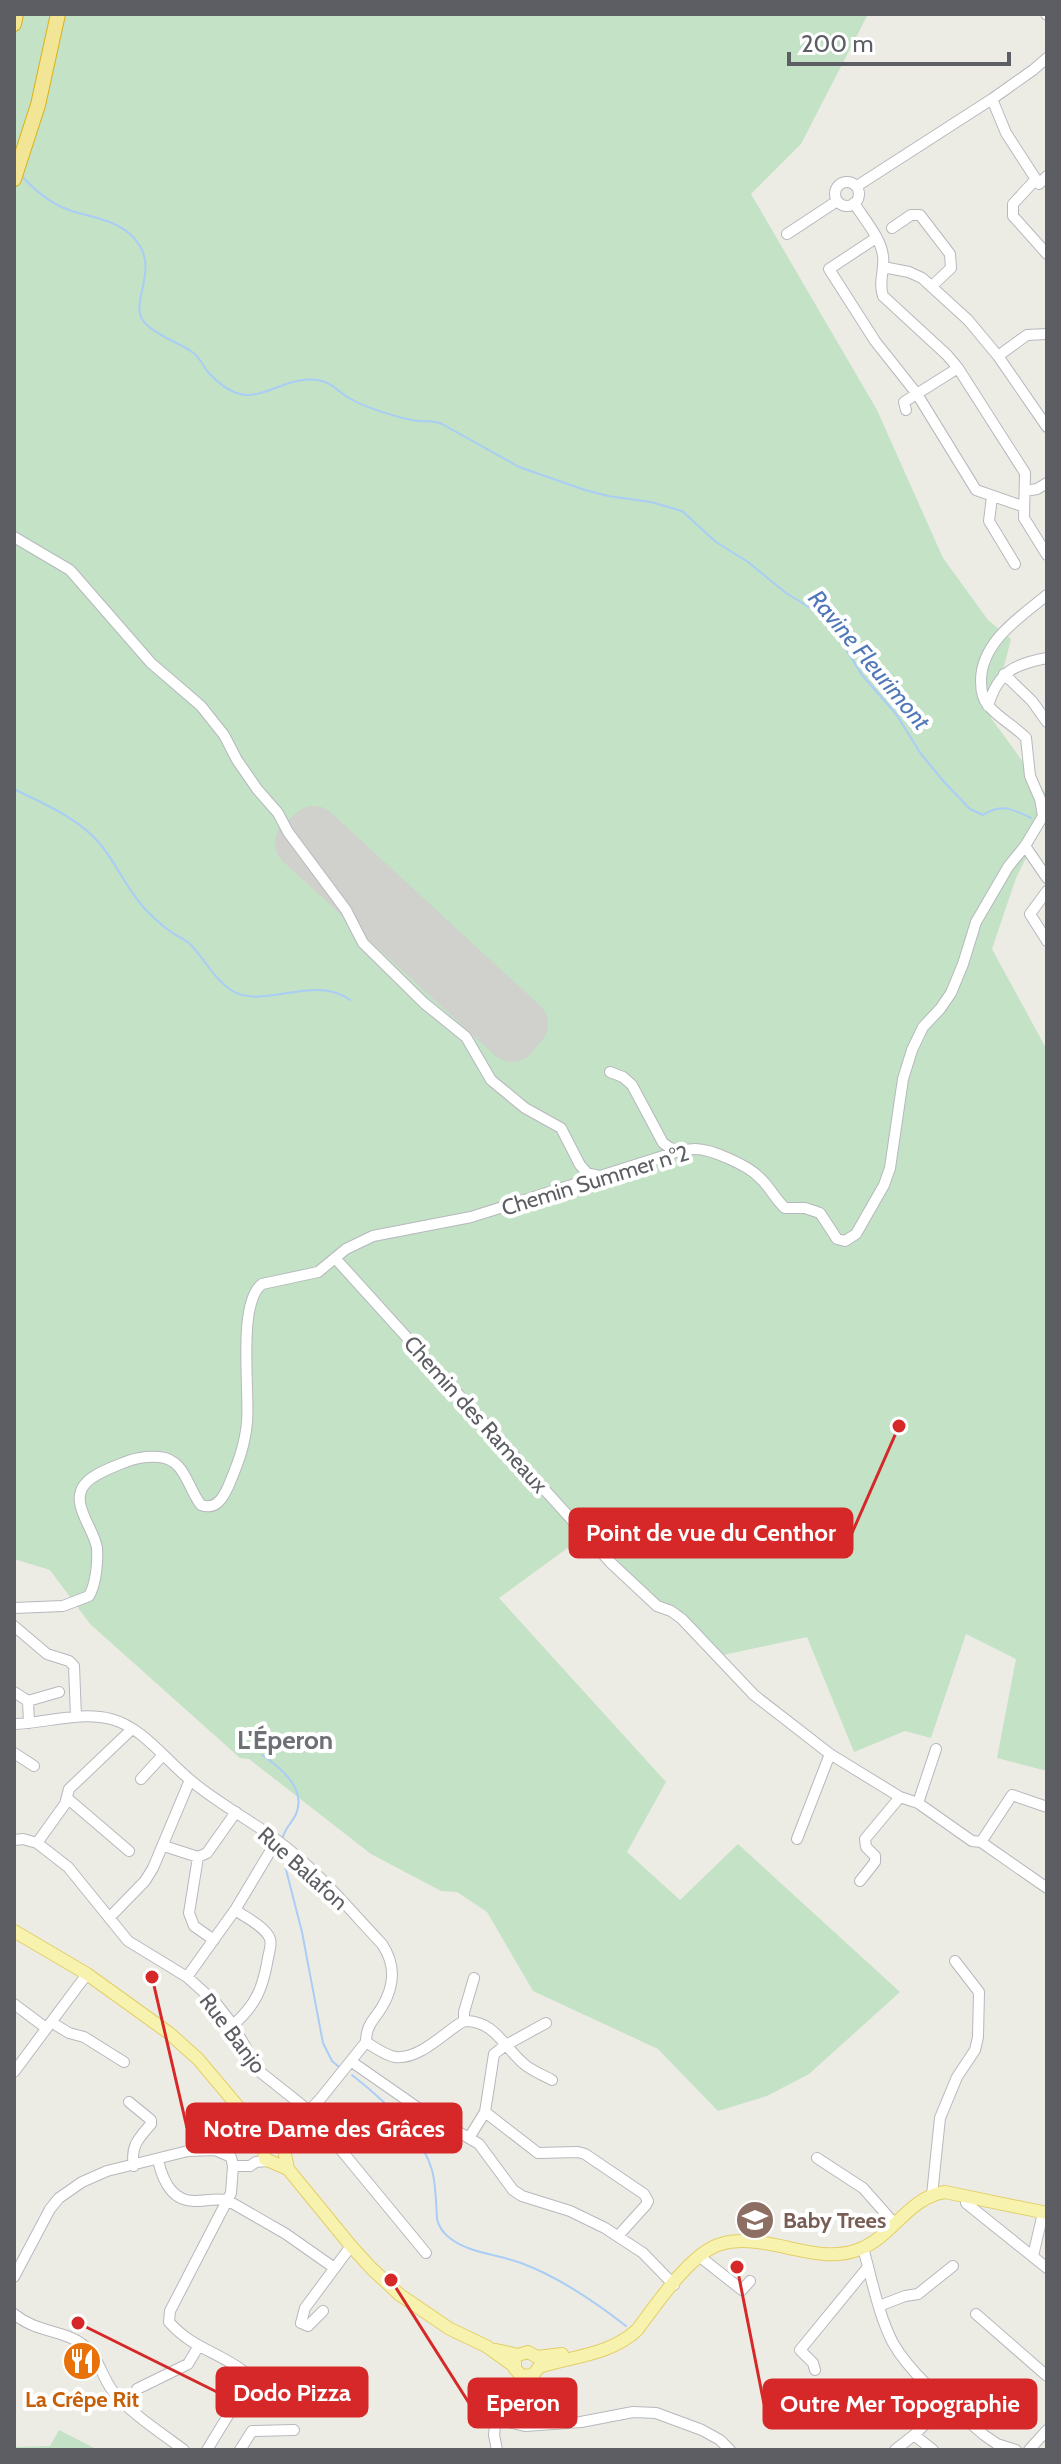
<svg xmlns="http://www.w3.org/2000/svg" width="1061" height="2464" font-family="Cabin,sans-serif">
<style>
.green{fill:#c3e2c6}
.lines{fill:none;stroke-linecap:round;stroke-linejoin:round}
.stream{stroke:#aacdf6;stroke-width:2}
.runway{stroke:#d0d0cc;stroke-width:50}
.minor-casing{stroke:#b6b8bd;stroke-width:12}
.major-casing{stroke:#e3ce67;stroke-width:14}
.highway-casing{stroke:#dab217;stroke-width:16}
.minor{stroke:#fff;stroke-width:10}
.major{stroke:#f7f3af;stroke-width:12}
.highway{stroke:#f2e596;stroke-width:14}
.labels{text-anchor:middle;stroke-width:8;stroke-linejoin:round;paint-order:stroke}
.street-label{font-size:22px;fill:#5c5e63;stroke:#fff}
.education-label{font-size:22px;font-weight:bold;fill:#785e54;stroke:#fff;text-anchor:start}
.food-label{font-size:22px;font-weight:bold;fill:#c56008;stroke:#fff}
.water-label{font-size:24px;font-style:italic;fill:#5077b7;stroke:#fff}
.quarter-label{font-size:26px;font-weight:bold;fill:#6d7075;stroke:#fff}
.leader{fill:none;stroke:#d62828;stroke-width:3}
.callout-dot{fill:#d62828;stroke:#fff;stroke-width:3}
.callout{fill:#d62828;stroke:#d62828;stroke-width:3}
.callout-label{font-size:24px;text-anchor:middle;font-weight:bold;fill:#fff}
</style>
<rect width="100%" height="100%" fill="#edece4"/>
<!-- green -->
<path class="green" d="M14 14H868L801 144 751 194 877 410 943 558 988 620 1011 639 991 718 1047 795V816L1016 878 992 949 1047 1050V1771L997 1758 1016 1659 966 1634 931 1738 905 1731 854 1752 807 1637 723 1655 656 1599 588 1533 499 1598 666 1782 627 1852 680 1900 738 1844 900 1992 809 2074 767 2096 718 2111 658 2049 533 1991 487 1912 457 1892 441 1891 371 1854 249 1759 240 1758 90 1624 50 1570 14 1559Z
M59 2430 98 2450H14V2447L50 2446Z"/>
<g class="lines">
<!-- stream -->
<path class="stream" d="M21 175C35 191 54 206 75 212 94 217 116 221 131 235 166 268 124 305 146 324 160 338 177 341 192 352 199 356 202 364 207 371 217 382 232 395 248 395 270 395 290 376 318 380 331 382 339 392 349 398 363 407 402 419 418 421 427 422 433 420 442 424L519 467 585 490 608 496 651 502 682 511 716 542 748 562 786 593 812 609 842 643 862 675 896 714 921 754 945 783 970 809 983 815C1001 803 1013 809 1031 818
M14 789C44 804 79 818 101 845 118 866 128 892 147 911 154 918 162 926 170 931 176 936 185 939 190 944 205 959 213 978 231 990 263 1011 314 973 350 1000
M1046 827 1047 828
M262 1755C280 1767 307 1789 296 1814 292 1823 285 1828 283 1837
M283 1858 302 1932 323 2043 332 2061 339 2067
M352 2075C380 2097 422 2134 432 2170 436 2185 436 2203 437 2219 439 2228 444 2234 451 2239 472 2254 497 2254 521 2263 559 2277 594 2301 626 2326"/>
<!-- runway -->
<path class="runway" d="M314 831 523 1024 512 1037 300 843Z"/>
<defs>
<path id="minor" d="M1046 14 1047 15
M992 99 1006 133 1039 184 1047 176
M1036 179 1013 204V216L1047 254
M835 194a12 12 0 1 1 24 0a12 12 0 1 1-24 0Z
M857 186 992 99 1033 70 1047 58
M854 203C864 219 881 238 883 256 885 270 878 282 883 296L947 355 958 368 1025 473 1024 518 1047 555
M892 228 911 215H920L950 254 951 268 932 286
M787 234 837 201
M876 238 829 269 875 341 917 394 976 490 1022 506
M883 267 909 272 922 278 968 320 998 356 1047 427
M998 356 1027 335 1047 334
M906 410 904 402 958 368
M1025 491 1037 489 1047 483
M992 497 989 521 1015 564
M14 537 70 570 151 663 201 706 224 735 237 760 257 789 278 813 288 832 346 910 363 943 424 1003 466 1037 491 1080 525 1108 561 1128 580 1165 587 1173 600 1176
M1004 674 1032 701 1047 722
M988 706C998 672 1014 664 1047 658
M1025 846 1047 878
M1047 891 1030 914 1047 941
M610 1072 623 1077 632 1085 663 1143 676 1152
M335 1258 610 1562 657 1606 671 1611 682 1619 754 1695 830 1754 900 1797 918 1803 972 1841 981 1842 1047 1888
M14 1608 63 1606 89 1596C96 1584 98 1562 97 1548 94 1528 69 1503 85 1484 94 1473 116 1466 128 1461 139 1457 148 1456 159 1457 185 1459 187 1487 201 1505 215 1510 222 1500 228 1487 237 1466 245 1446 247 1422 250 1391 237 1303 262 1284L318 1272 346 1249 373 1236 471 1217 676 1152C682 1151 689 1149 695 1149 712 1149 749 1166 760 1178 770 1187 775 1199 785 1208H805L820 1213 837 1239 845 1241 856 1234 884 1185 890 1168 903 1079 912 1050 923 1027 940 1009 951 993 963 964 976 922 1008 867 1025 846 1043 816 1040 799 1030 776 1026 738C1015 726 998 718 988 705 982 699 981 690 981 681 981 642 1020 617 1047 595
M14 1626 47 1654 69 1661 74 1666 76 1717
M14 1692 28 1701 29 1723
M28 1701 59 1692
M14 1724C46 1723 80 1711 111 1719 142 1727 165 1759 188 1778 215 1802 249 1819 278 1841 317 1870 349 1909 382 1944 396 1965 395 1985 382 2007 374 2020 366 2025 366 2042L321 2098 286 2136 277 2141
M14 1753 34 1766
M141 1779 163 1755
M67 1798 129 1851
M918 1803 936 1749
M797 1839 830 1754
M14 1840 23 1839 37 1843 68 1867 128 1941 187 1977 216 2003 233 2025 259 2071 308 2110 426 2253
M981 1842 1012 1795 1047 1807
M37 1843 65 1804 69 1789 132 1729
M164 1846 198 1857 207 1853 236 1812
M198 1857 189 1913 194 1926 214 1940
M860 1881 875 1862V1856L866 1847 865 1839 900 1797
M109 1918 145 1881 153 1868 190 1780
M187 1977 235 1910 277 1840
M14 2004 46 2028
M464 2021V2012L474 1978
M51 2022 69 2033 84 2037 124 2062
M233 2025C256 2005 263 1988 268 1958 269 1952 272 1945 270 1939 266 1927 245 1917 235 1910
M366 2042C374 2047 385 2055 395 2057 420 2060 444 2032 464 2021 494 2020 504 2047 524 2064 532 2071 543 2075 552 2080
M352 2062 421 2110 479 2144 513 2190 522 2196 570 2211 605 2228 643 2253 674 2285
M14 2072 87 1974
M129 2102 151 2120V2124C139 2138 130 2146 134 2166
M485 2112 538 2153 578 2152 585 2154 644 2194 648 2201 646 2205 618 2236
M469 2138 485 2112 494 2054 506 2045 546 2023
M817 2158 863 2188 894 2223
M158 2160C162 2178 171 2201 194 2201 205 2201 215 2198 227 2200L286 2234 333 2267
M932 2195 940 2118 957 2077 975 2050 978 2037 979 1992 955 1961
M966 2203 1047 2268
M863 2248C872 2279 878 2314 893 2343 913 2378 954 2409 984 2435L997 2444 1016 2450
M699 2256 742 2290 750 2281
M1033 2256 1043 2213
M14 2277 50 2209 59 2198 82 2182 107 2171 188 2151 215 2150 231 2157 233 2166H250L256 2162 267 2161
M879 2306 905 2296 918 2294 953 2266
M323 2311 308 2326 301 2323 305 2308 351 2246
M14 2314C37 2333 64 2330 82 2344 98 2355 101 2375 112 2390 126 2410 164 2435 184 2450
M976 2314 1047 2376
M815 2370 813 2363 800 2350 868 2267
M137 2389 188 2364 198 2347
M499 2412C501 2394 515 2388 527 2377
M505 2421 525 2426 581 2422 633 2412 656 2413 702 2430 720 2440 730 2450
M914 2435 933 2450
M207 2450 235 2404 245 2377 242 2370C216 2351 192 2348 169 2322L170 2311 231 2193 233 2166
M240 2450 252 2431 294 2430
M497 2450 494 2435 495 2426 491 2420 494 2414 499 2412
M895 2450 914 2435 948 2402
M1029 2450 1047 2430"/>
<path id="major" d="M14 1931 87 1974 169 2033 198 2059 262 2135 283 2145 288 2169
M262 2135 265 2159 288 2169 351 2246 372 2269 400 2295 450 2329 486 2346 514 2366
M496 2350 518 2355 528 2352 537 2357
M537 2357 562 2354
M515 2362V2369L522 2376 533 2375 539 2367
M539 2367C573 2356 610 2355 637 2330 656 2305 691 2252 721 2244 744 2237 771 2244 794 2249 816 2254 838 2258 860 2249 892 2237 909 2197 945 2192L1047 2213"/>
<path id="highway" d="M14 24 16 14
M14 179 38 105 58 14"/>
</defs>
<!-- minor casing -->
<use href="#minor" class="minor-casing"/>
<!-- major casing -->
<use href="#major" class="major-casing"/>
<!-- highway casing -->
<use href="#highway" class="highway-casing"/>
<!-- minor -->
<use href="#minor" class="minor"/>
<!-- major -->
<use href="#major" class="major"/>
<!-- highway -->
<use href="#highway" class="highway"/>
</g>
<!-- icons -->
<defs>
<symbol id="school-disc" viewBox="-11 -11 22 22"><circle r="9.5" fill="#8d6e63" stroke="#fff"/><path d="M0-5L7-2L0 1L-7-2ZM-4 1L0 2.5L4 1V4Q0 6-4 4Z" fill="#fff"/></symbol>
<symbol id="restaurant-disc" viewBox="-11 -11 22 22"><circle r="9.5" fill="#e8710a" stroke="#fff"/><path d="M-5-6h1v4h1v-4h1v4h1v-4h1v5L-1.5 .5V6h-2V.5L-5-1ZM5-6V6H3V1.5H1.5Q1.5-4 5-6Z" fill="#fff"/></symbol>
</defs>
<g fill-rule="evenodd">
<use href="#school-disc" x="733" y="2198" width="44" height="44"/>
<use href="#restaurant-disc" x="60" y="2339" width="44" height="44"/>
</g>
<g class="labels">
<!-- street labels -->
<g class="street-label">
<text transform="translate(595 1180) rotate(-17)" y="8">Chemin Summer n°2</text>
<text transform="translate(476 1414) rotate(48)" y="8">Chemin des Rameaux</text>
<text transform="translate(303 1868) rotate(42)" y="8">Rue Balafon</text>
<text transform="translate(233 2033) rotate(53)" y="8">Rue Banjo</text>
</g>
<!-- education labels -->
<g class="education-label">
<text x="783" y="2228">Baby Trees</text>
</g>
<!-- food labels -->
<g class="food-label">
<text x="82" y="2407">La Crêpe Rit</text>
</g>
<!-- water labels -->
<g class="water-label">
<text transform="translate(869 660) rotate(50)" y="8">Ravine Fleurimont</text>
</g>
<!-- quarter labels -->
<g class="quarter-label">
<text x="285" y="1749">L'Éperon</text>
</g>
</g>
<!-- callouts -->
<path class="leader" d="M899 1426L852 1533M152 1977L187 2128M78 2323L217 2392M391 2280L469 2403M737 2267L764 2404"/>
<g class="callout-dot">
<circle cx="899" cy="1426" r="8"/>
<circle cx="152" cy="1977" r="8"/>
<circle cx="78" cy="2323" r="8"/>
<circle cx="391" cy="2280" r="8"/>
<circle cx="737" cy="2267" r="8"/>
</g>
<g class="callout">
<rect x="570" y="1509" width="282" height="48" rx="8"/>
<rect x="187" y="2104" width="274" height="48" rx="8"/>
<rect x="217" y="2368" width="150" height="48" rx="8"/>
<rect x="469" y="2379" width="107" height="48" rx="8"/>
<rect x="764" y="2380" width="272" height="48" rx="8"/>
</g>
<g class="callout-label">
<text x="711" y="1541">Point de vue du Centhor</text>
<text x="324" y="2137">Notre Dame des Grâces</text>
<text x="292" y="2401">Dodo Pizza</text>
<text x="523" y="2411">Eperon</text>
<text x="900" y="2412">Outre Mer Topographie</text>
</g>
<!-- border -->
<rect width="1061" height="2464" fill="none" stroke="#5c5e63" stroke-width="32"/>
<!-- scale -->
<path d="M789 52v12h220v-12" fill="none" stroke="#5c5e63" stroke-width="4"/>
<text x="801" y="52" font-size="24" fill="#5c5e63" stroke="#ffffff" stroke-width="6" paint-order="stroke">200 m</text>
</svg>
